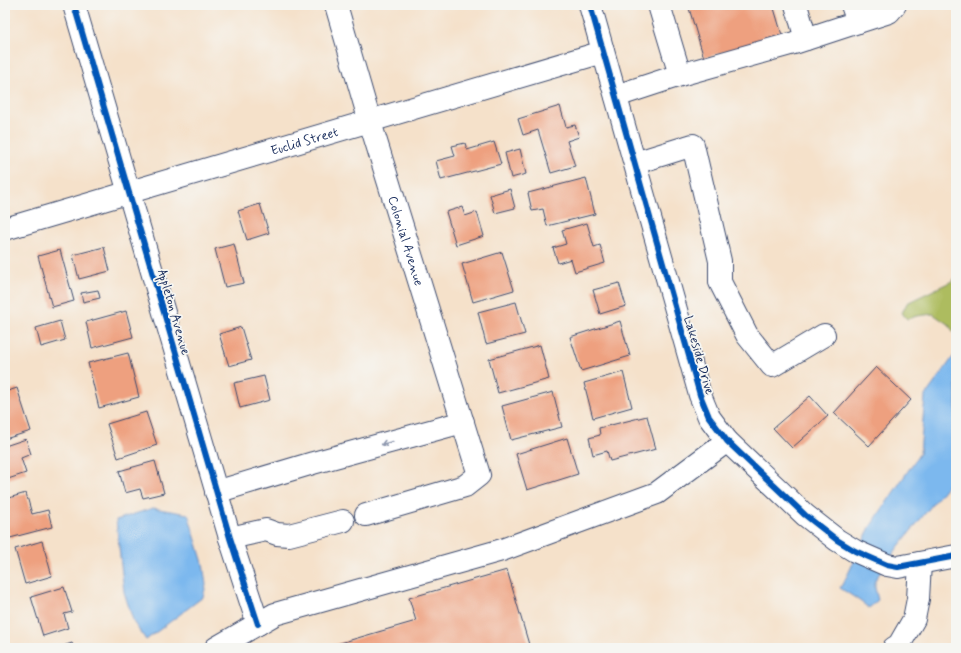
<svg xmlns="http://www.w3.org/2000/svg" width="961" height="653" font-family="Mynerve,sans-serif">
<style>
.green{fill:#adbc5f;stroke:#64765e}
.water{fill:#7bb8ee;stroke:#4b74a6}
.building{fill:#eea07f}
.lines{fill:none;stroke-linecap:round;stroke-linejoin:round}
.minor-casing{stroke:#3c4a6e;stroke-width:24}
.minor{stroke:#fff;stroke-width:22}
.cycleway-casing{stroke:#f6f6f2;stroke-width:8}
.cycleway{stroke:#0057b8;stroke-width:6}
.oneway{stroke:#8d97ae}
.labels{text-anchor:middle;stroke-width:3.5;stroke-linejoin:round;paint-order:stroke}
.street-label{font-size:13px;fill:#1b2f5e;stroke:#f6f6f2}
</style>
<rect width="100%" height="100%" fill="#f6f6f2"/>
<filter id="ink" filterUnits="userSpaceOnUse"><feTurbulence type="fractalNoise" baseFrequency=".025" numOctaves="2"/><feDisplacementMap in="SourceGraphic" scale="8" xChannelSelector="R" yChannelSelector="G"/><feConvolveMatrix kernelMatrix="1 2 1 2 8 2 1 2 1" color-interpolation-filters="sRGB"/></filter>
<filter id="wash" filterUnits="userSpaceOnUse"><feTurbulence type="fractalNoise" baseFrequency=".012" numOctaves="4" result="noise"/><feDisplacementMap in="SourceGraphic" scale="16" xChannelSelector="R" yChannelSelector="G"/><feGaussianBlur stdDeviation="0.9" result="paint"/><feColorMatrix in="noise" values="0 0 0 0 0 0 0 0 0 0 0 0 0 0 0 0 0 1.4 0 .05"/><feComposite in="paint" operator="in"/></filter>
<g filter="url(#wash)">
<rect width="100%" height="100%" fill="#f5e1ca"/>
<!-- green -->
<path class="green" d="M956 277V336L949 325 933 314 917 316 907 319 902 313 907 303 952 281Z"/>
<!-- water -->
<path class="water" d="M956 353V475L898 547 875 580V588L878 600 869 608 857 599 840 588 847 576 870 527 920 453 925 396Z
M153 508 188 514 203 563 206 585 203 597 146 640 134 623 124 592 116 520Z"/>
<g id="blocks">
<!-- building -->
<path class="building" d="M688 5H773L782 35 704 58Z
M560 106 566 127 575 125 579 137 567 141 575 166 551 173 538 130 523 135 518 119Z
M494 142 501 164 441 180 436 161 455 156 452 146 465 143 467 150Z
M520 149 526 174 511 178 505 153Z
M586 178 595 214 547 226 543 209 532 211 528 193Z
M510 189 515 208 495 213 490 195Z
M260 204 269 233 247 240 238 211Z
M462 207 465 216 477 212 484 236 456 245 446 212Z
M587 223 594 247 600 245 605 263 575 272 571 259 558 263 553 248 566 244 562 230Z
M234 244 244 283 225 287 215 249Z
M104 247 110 271 79 279 73 255Z
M60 250 74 301 52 307 38 256Z
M502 252 514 290 473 302 462 264Z
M619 283 626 306 600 314 593 290Z
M98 290 100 298 83 302 81 293Z
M516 302 525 334 486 344 478 312Z
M126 311 133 337 92 348 86 322Z
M60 321 65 340 41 347 36 328Z
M620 321 630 356 581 371 570 337Z
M241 327 251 360 229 366 219 334Z
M540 345 549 379 498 393 489 359Z
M128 353 139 397 99 408 88 363Z
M876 367 911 400 869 446 834 413Z
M623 372 632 407 593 418 584 383Z
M264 376 270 400 240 408 234 383Z
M17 388 31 431 5 439V392Z
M553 392 562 427 511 440 502 406Z
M810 396 828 416 792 448 773 428Z
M146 412 157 445 118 458 107 424Z
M647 416 656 449 610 461 607 451 593 455 589 438 600 435 599 428Z
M567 438 578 474 527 490 516 454Z
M26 439 31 454 21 458 26 473 5 480V446Z
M155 461 164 493 143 498 140 489 125 493 119 471Z
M26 493 32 514 48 510 52 527 10 538 5 521V499Z
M42 541 52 576 25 584 15 549Z
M507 570 530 648H323L416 621 409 598Z
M64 587 72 612 64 614 68 628 43 636 31 597Z
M72 643 74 648H57Z"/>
</g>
</g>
<g filter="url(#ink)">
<use href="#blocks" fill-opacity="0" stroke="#3c4a6e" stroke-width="1"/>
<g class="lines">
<defs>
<g id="minor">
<path d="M74 5 230 538 258 624"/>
<path id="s1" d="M336 5 370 122 479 475 465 486 366 515"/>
<path d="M590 5 700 395 709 417 727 441 805 515 837 540 855 551 887 565 898 567 956 556"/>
<path d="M796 5 806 39"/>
<path d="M858 22 889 12 895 5"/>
<path d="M680 75 794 43 858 22 852 5"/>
<path d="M616 96 680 75 659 5"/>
<path d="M635 163 693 145 720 261V282L747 335 772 366 824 335"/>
<path id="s2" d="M5 229 603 52"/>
<path d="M216 492 313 463 463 422"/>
<path d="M230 538 266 530 277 534 289 535 343 521"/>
<path d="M216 648 275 614 502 550 657 493 727 441"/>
<path d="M894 648 899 645 914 619 918 599 920 563"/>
</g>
</defs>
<!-- minor casing -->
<use href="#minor" class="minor-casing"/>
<!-- minor -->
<use href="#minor" class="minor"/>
<defs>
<path id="cycleway" d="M74 5 230 538 258 624
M590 5 700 395 709 417 727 441 805 515 837 540 855 551 887 565 898 567 956 556"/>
</defs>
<!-- cycleway casing -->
<use href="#cycleway" class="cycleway-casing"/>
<!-- cycleway -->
<use href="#cycleway" class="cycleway"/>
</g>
<!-- one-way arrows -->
<defs><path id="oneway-shaft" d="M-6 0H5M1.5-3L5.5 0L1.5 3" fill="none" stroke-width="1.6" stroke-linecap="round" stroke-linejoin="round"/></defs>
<use class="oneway" href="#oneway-shaft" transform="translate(387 443) rotate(165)"/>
</g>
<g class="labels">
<!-- street labels -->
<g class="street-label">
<text dy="5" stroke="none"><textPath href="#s2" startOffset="312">Euclid Street</textPath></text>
<text dy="5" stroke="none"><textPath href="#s1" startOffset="246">Colonial Avenue</textPath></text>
<text transform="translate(175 312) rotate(74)" y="5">Appleton Avenue</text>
<text transform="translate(700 355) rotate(74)" y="5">Lakeside Drive</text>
</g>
</g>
<!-- margin -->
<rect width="961" height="653" fill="none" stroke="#f6f6f2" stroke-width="20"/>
</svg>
